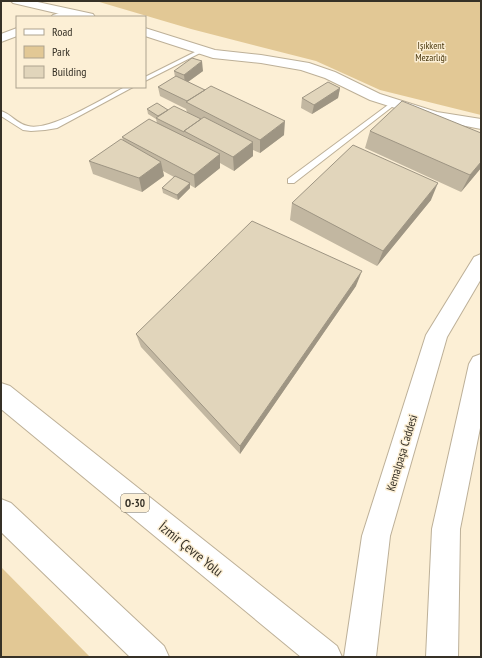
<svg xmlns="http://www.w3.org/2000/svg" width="482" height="658" font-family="'PT Sans Narrow',sans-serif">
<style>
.green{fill:#e2c895}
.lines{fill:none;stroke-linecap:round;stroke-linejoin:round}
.lane-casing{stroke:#bdb098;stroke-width:2}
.street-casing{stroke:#bdb098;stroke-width:2}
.secondary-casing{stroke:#bdb098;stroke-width:2}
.primary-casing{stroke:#bdb098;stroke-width:2}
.highway-casing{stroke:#bdb098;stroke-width:2}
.lane{fill:#fff;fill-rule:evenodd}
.street{fill:#fff;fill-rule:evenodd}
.secondary{fill:#fff;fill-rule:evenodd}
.primary{fill:#fff;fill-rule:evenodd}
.highway{fill:#fff;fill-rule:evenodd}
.wall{fill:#c2b7a1}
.shaded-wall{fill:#9e9583}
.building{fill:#e1d5bb;stroke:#9e9583}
.labels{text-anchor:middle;stroke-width:3;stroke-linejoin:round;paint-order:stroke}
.far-park-label{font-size:10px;fill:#49370c;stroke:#fcefd5}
.shield{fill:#fcefd5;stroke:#716a5b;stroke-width:1}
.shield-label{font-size:11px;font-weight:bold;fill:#363127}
.street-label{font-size:12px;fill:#363127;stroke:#fcefd5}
.near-street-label{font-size:14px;fill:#363127;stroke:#fcefd5}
</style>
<rect width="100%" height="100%" fill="#fcefd5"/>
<!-- green -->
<path class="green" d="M96 1H481V115L380 90 316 61 191 29Z
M1 567 90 657H1Z"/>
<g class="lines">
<defs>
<path id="lane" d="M199 50 204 51 145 81V77Z
M125 87H133L57 128 45 130 31 131 23 130 1 116V111C11 114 17 124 28 126 49 132 104 98 125 87Z
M392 102 397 103 294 183H288V179Z"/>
<path id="street" d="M69 10 73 11 75 13C69 19 59 17 51 17L53 15Z
M17 28V36L1 42V34Z"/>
<path id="secondary" d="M11 1H33L93 14 95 17H73L13 3Z
M145 28 215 50 261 55 309 63 335 72 380 94 437 112 481 119V129L430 119 370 100 325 78 301 70 261 63 213 58 145 36Z"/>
<path id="primary" d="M481 254V279L447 337 390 536 376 657H344L362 536 426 335 474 257Z
M481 354V423L460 529 458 657H426L432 529 469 364 473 357Z"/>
<path id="highway" d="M1 383 10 386 337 646 342 657H301L1 409Z
M1 499 11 503 164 646 169 657H130L1 532Z"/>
</defs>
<!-- lane casing -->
<use href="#lane" class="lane-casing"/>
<!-- street casing -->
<use href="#street" class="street-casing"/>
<!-- secondary casing -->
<use href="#secondary" class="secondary-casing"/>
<!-- primary casing -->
<use href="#primary" class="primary-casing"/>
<!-- highway casing -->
<use href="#highway" class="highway-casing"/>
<!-- lane -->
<use href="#lane" class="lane"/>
<!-- street -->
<use href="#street" class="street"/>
<!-- secondary -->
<use href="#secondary" class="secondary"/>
<!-- primary -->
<use href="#primary" class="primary"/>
<!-- highway -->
<use href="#highway" class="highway"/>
</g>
<!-- wall -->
<path class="wall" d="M174 71H203L188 82 284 135 260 153 253 150V156L234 171 220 163V168L195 188 190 185V188L178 200 163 193 162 188 174 177 163 171 164 176 142 192 93 174 89 161 123 140 122 137 157 123 156 119 148 114 147 109 187 112 186 109 160 96 158 87 175 77Z
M340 88 338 98 312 114 301 108 302 98Z
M370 131 481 133V168L461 192 365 148Z
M431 200 377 266 290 220 292 203Z
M356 286 240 454 141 347 136 334Z"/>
<!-- shaded-wall -->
<path class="shaded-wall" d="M202 61 203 71 185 84 184 75Z
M340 88 338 98 312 114 314 105Z
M285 121 284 135 260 153V140Z
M253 142V156L234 171 233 157Z
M220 154V168L195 188 194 175Z
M161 162 164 176 142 192 139 178Z
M481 162V168L461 192 470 175Z
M190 183V188L178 200 177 195Z
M438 183 431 200 377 266 383 251Z
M362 271 356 286 240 454V446Z"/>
<!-- building -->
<path class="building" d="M192 58 202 61 184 75 174 71Z
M176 76 205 90 187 101 158 87Z
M328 82 340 88 314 105 302 98Z
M211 86 285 121 260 140 186 102Z
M402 101 481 133V162L470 175 370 131Z
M157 103 168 110 158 116 147 109Z
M174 106 201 119 184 131V132L156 118Z
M204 117 253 142 233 157 184 131Z
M149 119 220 154 194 175 122 137Z
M121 139 161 162 139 178 89 161Z
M353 145 438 183 383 251 292 203Z
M175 176 190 183 177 195 162 188Z
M252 221 362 271 240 446 136 334Z"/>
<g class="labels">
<!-- far-park labels -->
<g class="far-park-label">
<text x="431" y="49">Işıkkent<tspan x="431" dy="12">Mezarlığı</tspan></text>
</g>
<!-- shield labels -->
<rect class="shield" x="121" y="494" width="28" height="18" rx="3"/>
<g class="shield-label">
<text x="135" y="507">O-30</text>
</g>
<!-- street labels -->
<g class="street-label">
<text transform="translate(402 453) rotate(-73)" y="4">Kemalpaşa Caddesi</text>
</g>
<!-- near-street labels -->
<g class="near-street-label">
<text transform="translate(191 549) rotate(39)" y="5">İzmir Çevre Yolu</text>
</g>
</g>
<!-- border -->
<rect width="482" height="658" fill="none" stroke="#363127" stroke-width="4"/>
<!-- legend -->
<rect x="16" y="16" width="130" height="72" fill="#fcefd5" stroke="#ada38f"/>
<rect x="24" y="29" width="20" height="6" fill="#ffffff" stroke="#ada38f"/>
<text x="52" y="36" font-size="12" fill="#363127">Road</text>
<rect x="24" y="46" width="20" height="12" fill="#e2c895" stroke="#ada38f"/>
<text x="52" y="56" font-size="12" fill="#363127">Park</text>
<rect x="24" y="66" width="20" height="12" fill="#e1d5bb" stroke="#ada38f"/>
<text x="52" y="76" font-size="12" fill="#363127">Building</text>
</svg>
